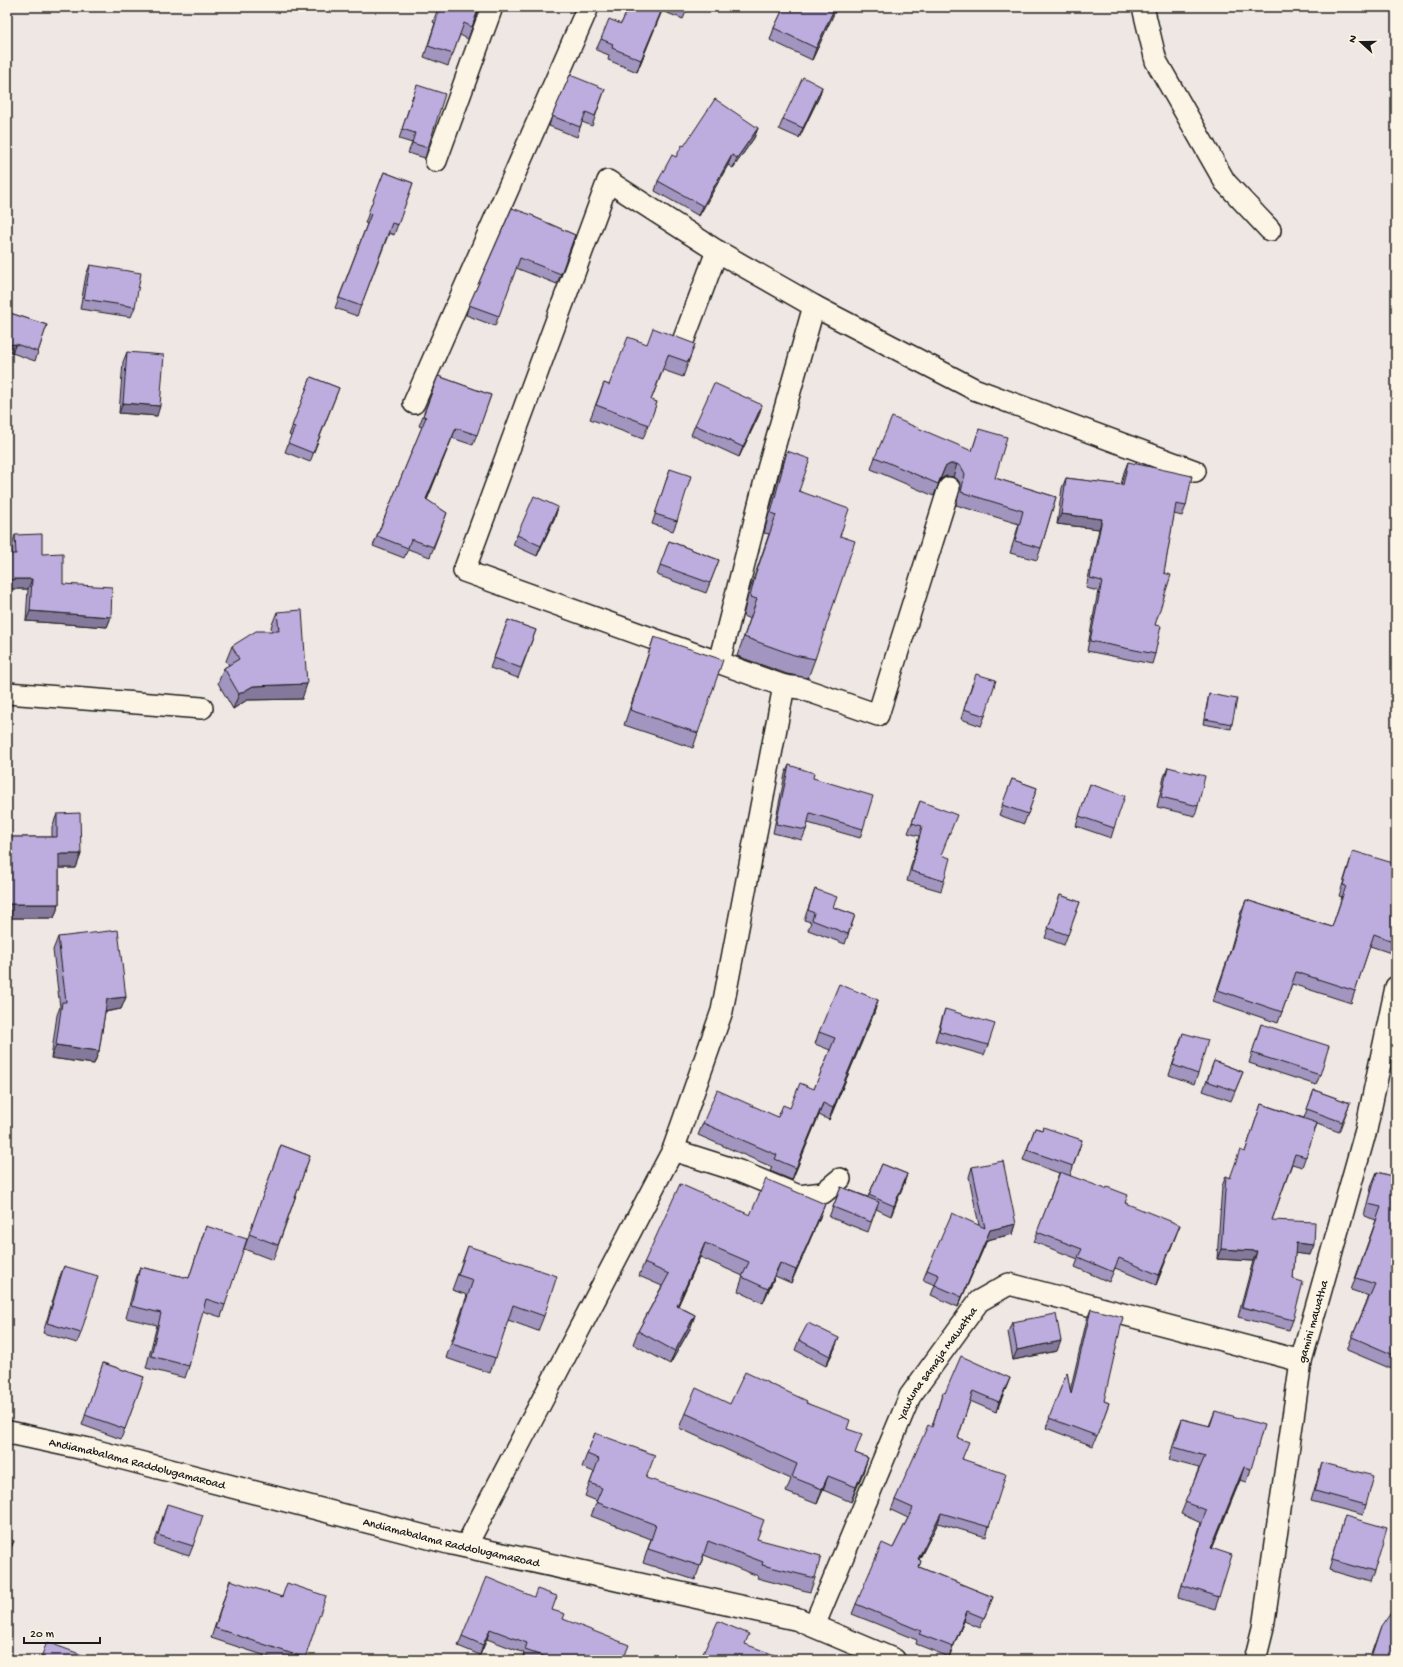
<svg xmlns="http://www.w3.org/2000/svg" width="1403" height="1667" font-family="'Gochi Hand',sans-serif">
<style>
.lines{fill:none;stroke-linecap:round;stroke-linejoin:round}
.minor-casing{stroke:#1c1c1c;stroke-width:24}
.tertiary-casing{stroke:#1c1c1c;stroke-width:25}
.minor{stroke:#fcf5e5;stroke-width:21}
.tertiary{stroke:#fcf5e5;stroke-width:22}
.wall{fill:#a295bf;stroke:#1c1c1c}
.shaded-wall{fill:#84799b;stroke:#1c1c1c}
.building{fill:#bcadde;stroke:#1c1c1c}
.labels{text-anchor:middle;stroke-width:3;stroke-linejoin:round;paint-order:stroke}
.street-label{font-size:12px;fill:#1c1c1c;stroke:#fcf5e5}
</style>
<rect width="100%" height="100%" fill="#efe7e4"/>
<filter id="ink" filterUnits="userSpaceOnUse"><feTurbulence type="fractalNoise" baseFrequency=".025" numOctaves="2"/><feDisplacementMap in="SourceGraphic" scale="8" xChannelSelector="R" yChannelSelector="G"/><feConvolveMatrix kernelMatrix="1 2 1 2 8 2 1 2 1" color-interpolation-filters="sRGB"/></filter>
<g filter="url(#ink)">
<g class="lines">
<defs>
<g id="minor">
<path d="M1143 7 1156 61 1225 182 1270 230"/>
<path d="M436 161 492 7"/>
<path d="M682 344 717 251"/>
<path d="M414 403 588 7"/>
<path d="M719 662 768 469 814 306"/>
<path d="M784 686 800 688 878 715 949 488"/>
<path d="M7 693 202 708"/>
<path d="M673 1150 739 1171 799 1196 823 1193 840 1179"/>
<path d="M466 1546 673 1150 722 1011 784 686 464 571 608 181 717 251 814 306 974 389 1195 471"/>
<path id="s1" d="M814 1626 910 1396 979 1301 1009 1284 1301 1361"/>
<path id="s2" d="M1255 1660 1263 1628 1301 1361 1366 1130 1396 987"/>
</g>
<g id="tertiary">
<path id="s3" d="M7 1432 91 1450 450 1543 797 1619 894 1660"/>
</g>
</defs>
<!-- minor casing -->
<use href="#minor" class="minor-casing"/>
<!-- tertiary casing -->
<use href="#tertiary" class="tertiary-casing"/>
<!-- minor -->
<use href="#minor" class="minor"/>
<!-- tertiary -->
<use href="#tertiary" class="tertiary"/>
</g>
<!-- wall -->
<path class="wall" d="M479 7 468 39 460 35 448 66 424 57 435 23 433 22 437 11Z
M567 7H575L574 10Z
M629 7H688L683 19 662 11 637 72 608 60 609 55 596 50 601 39 621 24Z
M784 7H837L812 60 770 40 774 28Z
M822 87 819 97 799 138 779 129 783 119Z
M605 89 592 126 582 122 577 137 549 126 552 116Z
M413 95 428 148 425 158 408 153 412 143 399 139Z
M758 128 754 138 733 168 728 165 699 216 655 191 658 181 684 146Z
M384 172 413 183 394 235 389 233 357 316 335 308 367 224 365 223Z
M534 217 575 235 557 284 516 268 495 326 466 315 469 305Z
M90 265 135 307 131 317 80 309 86 275Z
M7 312 47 325 35 361 12 353Z
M647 344H695L683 377 663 370 651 400 657 402 643 439 590 419 604 383 609 385Z
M127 352 157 416 119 413 123 362Z
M438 376 491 395 473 445 452 438 427 500 447 513 430 557 408 549 404 558 373 546 422 427 419 426Z
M311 377 339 388 310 462 285 452 291 436 289 435Z
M759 415 739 457 691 435 695 425Z
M979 429 995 478 1056 497 1041 548 1037 560 1010 553 1019 524 956 505 961 486 958 480 953 477 946 476 941 479 934 496 871 469 875 457 972 451Z
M787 451 799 491 840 536 815 659 808 678 787 674 737 656 750 619 743 616 748 595 769 534 764 533 780 471Z
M1128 462 1186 506 1182 516 1174 514 1155 625V654L1152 664 1087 651 1098 591 1086 588 1099 529 1057 524 1062 488 1066 478 1121 485 1124 472Z
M670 469 677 521 673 531 652 524Z
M558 507 555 517 537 556 513 545 517 535Z
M15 535 42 554 63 584 111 617 107 627 26 621 28 589H7V554H12V545Z
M669 541 719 560 706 593 657 575Z
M277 612 302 699 247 700 233 709 218 683 224 668 229 665 226 661 232 646 272 631 271 627Z
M508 620 536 630 518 678 490 668Z
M654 637 698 733 693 748 624 725Z
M972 684 985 716 981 726 961 719Z
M1209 694 1232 724 1231 729 1203 724Z
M789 765 813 778 863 829 860 838 808 823 806 830 802 840 773 833 785 774Z
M1168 767 1198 806 1195 816 1157 807 1164 777Z
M1012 779 1037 788 1024 824 999 815Z
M1090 784 1114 828 1111 838 1076 826Z
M920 801 944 881 941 891 907 881 919 836 908 833Z
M57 814 81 854 76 868H59V904L54 918H7V837H52V827Z
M1353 851 1396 939 1391 953 1370 946 1351 1003 1292 984 1278 1023 1213 1001 1228 958 1241 912 1246 900 1332 927 1342 897 1339 896Z
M815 889 833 907 855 915 845 944 808 930 811 922 804 920Z
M1060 895 1080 902 1064 945 1045 938Z
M58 937 126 997 121 1009 105 1012 99 1051 94 1064 51 1058 57 1015 60 1007 53 950Z
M878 1000 874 1013 829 1120 819 1115 792 1180 770 1171 772 1167 698 1135 703 1123 778 1117 790 1108 814 1089 830 1050 815 1044 819 1032Z
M945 1009 988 1045 984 1055 935 1041Z
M1261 1024 1320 1075 1316 1085 1249 1063Z
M1183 1033 1198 1074 1194 1084 1169 1075Z
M1214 1061 1243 1072 1231 1101 1203 1091Z
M1314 1090 1350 1103 1339 1132 1317 1124 1302 1167 1292 1164 1272 1220 1310 1255 1295 1253 1293 1279V1320L1289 1330 1238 1317 1253 1261 1217 1259 1222 1186 1226 1176 1230 1178 1245 1152 1261 1104 1304 1118Z
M1035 1128 1082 1140 1070 1176 1126 1203 1176 1235 1156 1285 1115 1268 1109 1282 1075 1267 1078 1259 1034 1242 1059 1173 1023 1160Z
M281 1145 310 1156 273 1260 244 1249Z
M882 1164 907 1174 891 1216 876 1209 868 1232 829 1217 841 1187 868 1197Z
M972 1167 1016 1224 1013 1234 987 1240 958 1307 931 1295 935 1285 923 1280 927 1270 979 1225 969 1177Z
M1377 1172 1396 1177V1364L1394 1370 1347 1350 1352 1337 1369 1296 1351 1290 1376 1220 1364 1216 1372 1184Z
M750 1215 820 1217 791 1283 775 1276 763 1303 738 1291 743 1276 700 1257 678 1306 695 1315 690 1329 670 1364 633 1344 638 1331 662 1286 639 1276 644 1263Z
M206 1226 225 1305 221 1317 202 1311 189 1366 185 1378 146 1368 157 1325 126 1318 136 1279 140 1267 189 1278Z
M468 1246 544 1316 538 1331 508 1320 490 1373 446 1358 467 1295 452 1290Z
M64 1266 81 1333 77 1343 43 1333 60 1276Z
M1091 1309 1104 1401 1109 1403 1093 1446 1046 1428 1067 1372 1070 1391 1087 1319Z
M1012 1322 1057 1351 1013 1360 1008 1332Z
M799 1340 835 1348 826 1366 795 1350Z
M103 1363 144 1377 121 1439 82 1425Z
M1010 1378 996 1412 970 1401 958 1438 963 1460 989 1527 986 1537 938 1523 919 1560 921 1561 919 1567 993 1597 980 1628 964 1621 949 1657 916 1644 917 1640 852 1614 856 1604 893 1548 908 1518 891 1510 895 1500 932 1426 943 1392 945 1393Z
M807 1403 847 1429 855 1453 868 1458 851 1502 823 1490 817 1504 786 1492 791 1479 679 1428 685 1413 730 1404Z
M1215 1411 1251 1469 1247 1482 1240 1480 1212 1549 1219 1597 1215 1609 1178 1598 1201 1523 1181 1514 1199 1468 1169 1460 1177 1431 1182 1419 1209 1426Z
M595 1433 646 1479 757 1539 815 1578 810 1592 757 1578 758 1576 704 1555 695 1580 643 1563 651 1539 591 1516 597 1501 585 1496 594 1472 582 1467Z
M1322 1463 1366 1505 1363 1515 1311 1501 1319 1473Z
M167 1504 193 1546 189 1556 154 1545Z
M1345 1516 1374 1572 1370 1582 1329 1570 1342 1526Z
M230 1580 305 1658V1660H278L211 1638Z
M552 1610 563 1619 624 1660H522L524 1653 487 1639 480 1655 458 1646 462 1636Z
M1382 1626 1396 1660H1370Z"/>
<!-- shaded-wall -->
<path class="shaded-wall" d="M663 7 637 72 641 60Z
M835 7H837L812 60 816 48Z
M822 87 819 97 799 138 803 128Z
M758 128 754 138 733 168 737 158Z
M732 155 728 165 699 216 703 206Z
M16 344 12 353 7 354V345Z
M123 403 160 406 157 416 119 413Z
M762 405 759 415 739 457 743 447Z
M456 428 452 438 423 509 426 499Z
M950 464H957L953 477 946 476 941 479 934 496 945 467Z
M558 507 555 517 537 556 541 546Z
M1061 514 1102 519 1099 529 1057 524Z
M7 579H32L28 589H7Z
M30 611 111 617 107 627 26 621Z
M307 684 302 699 247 700 233 709 239 694 253 686Z
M59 854H81L76 868H54Z
M7 904H59L54 918H7Z
M126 997 121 1009 103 1012 107 999Z
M878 1000 874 1013 829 1120 833 1108Z
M56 1045 99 1051 94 1064 51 1058Z
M823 1103 819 1115 792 1180 796 1168Z
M907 1174 904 1184 891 1216 894 1206Z
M825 1204 820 1217 791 1283 796 1270Z
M1016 1224 1013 1234 987 1240 958 1307 990 1230Z
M1180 1225 1156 1285 1159 1275Z
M705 1243 700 1257 672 1319 677 1306Z
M1296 1243 1314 1245 1310 1255 1292 1253Z
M1221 1249 1257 1251 1253 1261 1217 1259Z
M780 1263 775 1276 763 1303 768 1289Z
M695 1315 690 1329 670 1364 675 1351Z
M839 1338 835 1348 826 1366 830 1356Z
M1061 1341 1057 1351 1013 1360 1017 1350Z
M1010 1378 1006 1388 996 1412 999 1402Z
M868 1458 863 1473 851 1502 856 1487Z
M1244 1467 1240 1480 1207 1561 1211 1548Z
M828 1476 823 1490 817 1504 822 1489Z
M941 1513 938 1523 914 1569 918 1559Z
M14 1541 8 1556 7 1558V1552Z
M967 1611 964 1621 949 1657 953 1647Z
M490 1629 487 1639 480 1655 483 1645Z"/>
<!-- building -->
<path class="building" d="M439 7H479L472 27 464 23 453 54 428 46 439 12 437 11Z
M629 7H663L641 60 612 48 613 44 601 39 609 19 621 24Z
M784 7H835L816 48 774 28Z
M570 75 605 89 595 116 586 112 580 127 552 116Z
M803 77 822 87 803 128 783 119Z
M417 85 445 94 428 148 412 143 415 133 402 129Z
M715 99 758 128 737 158 732 155 703 206 658 181 672 155 676 157 682 145 684 146Z
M384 172 413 183 398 225 392 223 361 306 339 298 371 214 368 213Z
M512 208 534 216V217L575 235 561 274 520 258 499 316 469 305Z
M90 265 141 273 135 307 84 299Z
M7 312 47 325 38 352 16 344 7 345Z
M653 328 695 344 688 362 668 355 651 400 657 402 649 425 596 405 604 383 609 385 628 337 647 344Z
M127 352 164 355 160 406 123 403Z
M438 376 491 395 477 435 456 428 426 499 447 513 433 547 411 539 408 548 377 536 426 417 423 416Z
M311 377 339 388 313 453 288 443 295 427 292 426Z
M714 383 762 405 743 447 695 425Z
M892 417 972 451 979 429 1007 437 995 478 1056 497 1041 548 1015 541 1023 511 961 492 965 474 962 468 957 464H950L945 467 938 484 875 457Z
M787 451 810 459 799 491 849 509 840 536 855 541 815 659 794 655 744 637 757 599 750 597 755 576 776 515 771 513Z
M1128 462 1192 476 1186 506 1176 504 1164 573 1171 575 1155 625 1161 626 1155 654 1090 641 1102 581 1090 578 1102 519 1061 514 1066 478 1123 485Z
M670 469 691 476 677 521 655 514Z
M534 496 558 507 541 546 517 535Z
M42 534V554L63 553V584L112 587 111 617 30 611 32 579H7V554H16L15 535Z
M669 541 719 560 710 583 660 565Z
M302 610 307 684 253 686 239 694 224 668 239 659 232 646 256 631H279L277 612Z
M508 620 536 630 521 668 494 658Z
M654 637 723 660 698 733 630 710Z
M976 674 996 680 985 716 964 709Z
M1209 694 1237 699 1232 724 1205 719Z
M789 765 814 773 813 778 873 796 863 829 810 813 806 830 776 824Z
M1168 767 1205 776 1198 806 1161 797Z
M1012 779 1037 788 1028 814 1002 805Z
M1090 784 1125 796 1114 828 1079 816Z
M920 801 957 815 941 855 950 858 944 881 911 871 922 826 912 823Z
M80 813 81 854H59V904H7V837H57V814Z
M1353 851 1396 864V939L1395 942 1374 934 1355 991 1296 972 1282 1012 1218 990 1232 947 1246 900 1332 927 1346 886 1343 885Z
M815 889 837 897 833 907 855 915 848 934 812 920 814 913 808 910Z
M1060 895 1080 902 1068 935 1048 928Z
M118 930 126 997 107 999 99 1051 56 1045 62 1002H66L58 937Z
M839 984 878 1000 833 1108 823 1103 796 1168 775 1159 777 1155 703 1123 717 1090 778 1117 783 1105 790 1108 800 1083 814 1089 835 1038 819 1032Z
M945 1009 995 1024 988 1045 939 1031Z
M1261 1024 1329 1046 1320 1075 1252 1053Z
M1183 1033 1208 1040 1198 1074 1173 1065Z
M1214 1061 1243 1072 1235 1091 1207 1081Z
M1314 1090 1350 1103 1342 1122 1307 1109Z
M1261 1104 1317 1123 1306 1157 1295 1154 1272 1220 1315 1222 1314 1245 1296 1243 1293 1279 1303 1282 1293 1320 1242 1307 1257 1251 1221 1249 1226 1176 1230 1178 1240 1150 1245 1152Z
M1043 1127 1082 1140 1073 1166 1027 1150 1035 1128 1042 1130Z
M281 1145 310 1156 278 1245 249 1234Z
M1003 1161 1016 1224 990 1230 962 1297 935 1285 939 1275 927 1270 952 1213 985 1228 972 1167Z
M882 1164 907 1174 894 1206 869 1195Z
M1060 1172 1106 1189 1107 1187 1128 1195 1125 1203 1180 1225 1159 1275 1119 1258 1113 1272 1078 1257 1082 1249 1037 1232Z
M1377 1172 1396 1177V1356L1352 1337 1375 1284 1356 1278 1381 1207 1368 1204Z
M766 1179 825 1204 796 1270 780 1263 768 1289 742 1277 749 1262 705 1243 677 1306 695 1315 675 1351 638 1331 669 1274 644 1263 680 1184 750 1215Z
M841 1187 879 1202 871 1222 833 1207Z
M206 1226 247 1239 225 1305 206 1299 189 1366 151 1356 161 1313 131 1306 140 1267 189 1278Z
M468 1246 557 1276 544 1316 513 1305 496 1358 452 1344 473 1280 458 1275Z
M64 1266 98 1276 81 1333 47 1323Z
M1091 1309 1123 1317 1104 1401 1109 1403 1097 1436 1049 1418 1067 1372 1071 1394Z
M1056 1314 1061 1341 1017 1350 1012 1322Z
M808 1323 839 1338 830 1356 799 1340Z
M961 1356 1010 1378 999 1402 973 1391 958 1438 969 1442 962 1459 1006 1474 989 1527 941 1513 918 1559 921 1561 919 1567 993 1597 984 1618 967 1611 953 1647 919 1634 921 1631 856 1604 882 1543 893 1548 913 1508 895 1500 928 1425 932 1427 943 1392 945 1393Z
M103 1363 144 1377 125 1429 85 1415Z
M745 1372 807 1401 806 1403 850 1420 847 1429 862 1434 855 1453 868 1458 856 1487 828 1476 822 1489 792 1477 797 1464 685 1413 696 1388 730 1404Z
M1215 1411 1264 1425 1251 1469 1244 1467 1211 1548 1232 1555 1219 1597 1182 1585 1206 1510 1185 1502 1205 1456 1174 1447 1182 1419 1210 1426Z
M595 1433 655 1455 646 1478 719 1502 764 1520 757 1539 821 1556 815 1578 762 1565 763 1562 708 1541 700 1566 648 1549 656 1525 596 1502 602 1488 590 1483 599 1459 587 1454Z
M1322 1463 1374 1476 1366 1505 1315 1491Z
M167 1504 203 1515 193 1546 158 1535Z
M1345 1516 1387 1528 1374 1572 1332 1560Z
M7 1537 14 1541 7 1552Z
M486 1577 534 1597 537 1589 557 1596 552 1610 565 1614 563 1619 629 1645 623 1660H554L525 1650 527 1643 490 1629 483 1645 462 1636Z
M230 1580 282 1597 287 1583 326 1596 305 1658 215 1628Z
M1396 1606V1660H1371L1382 1626Z
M718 1621 749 1634 745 1644 788 1660H700Z
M47 1642 96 1660H40Z
M1181 1658 1186 1660H1180Z"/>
</g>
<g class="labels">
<!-- street labels -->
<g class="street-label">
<text dy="4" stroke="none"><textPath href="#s2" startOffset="344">gamini mawatha</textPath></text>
<text dy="4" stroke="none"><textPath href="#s1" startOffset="291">Yawwna samaja Mawatha</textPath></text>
<text dy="4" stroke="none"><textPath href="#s3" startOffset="134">Andiamabalama RaddolugamaRoad</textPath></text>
<text dy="4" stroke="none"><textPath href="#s3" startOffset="458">Andiamabalama RaddolugamaRoad</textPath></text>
</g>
</g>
<!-- margin -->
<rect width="1403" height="1667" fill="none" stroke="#fcf5e5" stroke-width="24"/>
<rect x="12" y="12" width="1379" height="1643" fill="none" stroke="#1c1c1c" stroke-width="1.5" filter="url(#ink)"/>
<!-- north arrow -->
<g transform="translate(1361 42) rotate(291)" stroke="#fcf5e5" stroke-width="3" paint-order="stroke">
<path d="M0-3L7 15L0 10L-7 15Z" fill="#1c1c1c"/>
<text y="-6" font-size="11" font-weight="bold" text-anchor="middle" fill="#1c1c1c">N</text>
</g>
<!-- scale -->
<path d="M24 1637v6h76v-6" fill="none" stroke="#1c1c1c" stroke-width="2"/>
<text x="30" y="1637" font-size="12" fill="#1c1c1c" stroke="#fcf5e5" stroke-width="3" paint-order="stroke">20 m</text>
</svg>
